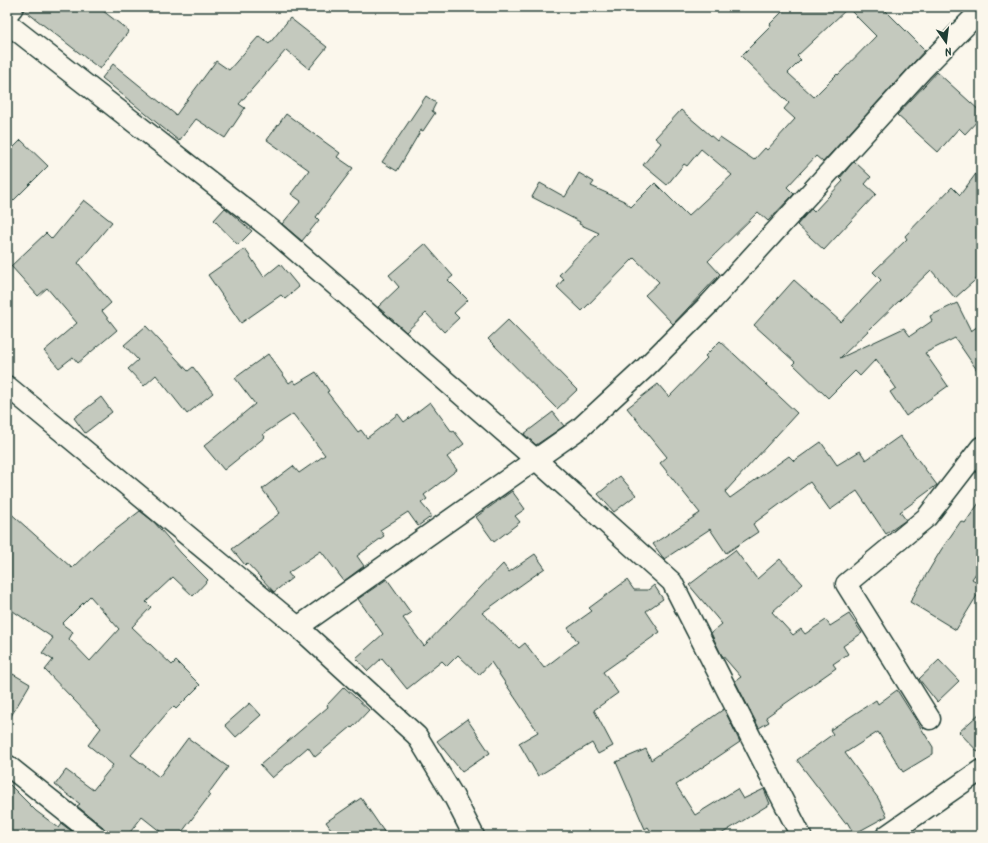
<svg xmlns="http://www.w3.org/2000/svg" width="988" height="843" font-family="Kalam,sans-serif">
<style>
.building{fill:#c4c9be;stroke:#1f3d34;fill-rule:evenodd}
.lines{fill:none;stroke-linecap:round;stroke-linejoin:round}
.street-casing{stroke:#1f3d34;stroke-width:23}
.secondary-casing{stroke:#1f3d34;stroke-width:25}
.street{stroke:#fbf7ec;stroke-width:20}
.secondary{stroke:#fbf7ec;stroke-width:22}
</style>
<rect width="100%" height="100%" fill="#fbf7ec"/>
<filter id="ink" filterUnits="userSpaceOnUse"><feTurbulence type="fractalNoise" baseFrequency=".025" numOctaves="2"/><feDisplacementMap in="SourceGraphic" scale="8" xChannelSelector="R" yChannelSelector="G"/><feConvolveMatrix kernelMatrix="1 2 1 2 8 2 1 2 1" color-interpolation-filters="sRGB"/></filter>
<g filter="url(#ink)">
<!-- building -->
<path class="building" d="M24 7H98L129 31 100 69 24 10Z
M787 7H882L925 50 823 162 816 156 787 187 794 194 768 221 758 212 708 261 720 274 673 324 645 295 659 282 634 258 582 311 557 287 564 279 559 275 599 233 579 224 580 222 532 197 540 183 565 197 579 173 594 182 591 186 624 201 631 207 655 183 688 216 732 175 701 149 687 166 684 164 667 185 643 165 661 143 655 138 681 110 717 141 720 137 754 160 765 148 767 150 795 119 784 109 789 103 741 56 771 26 770 24ZM848 8 876 36 838 75 837 74 814 97 788 73 801 60 797 56Z
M290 18 327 47 309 69 286 50 239 104 245 108 225 138 196 119 179 141 102 78 113 64 176 115 216 61 229 70 259 36 269 44Z
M937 72 981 112V117L965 134 959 128 938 152 897 115Z
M426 96 436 103 432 111 435 113 423 131 421 130 397 171 382 162Z
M286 114 340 153 337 157 353 168 316 217 319 220 302 241 282 224 301 201 291 194 309 170 267 140Z
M21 140 48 166 7 207V154Z
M854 161 871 177 865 184 876 194 824 250 797 225 811 209 814 212 843 181 840 178Z
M981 167V275L955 298 931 270 840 358 904 328 910 336 932 321 930 316 957 303 971 331 981 324V376L955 338 925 353 948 386 906 416 890 392 896 388 876 359 860 376 855 371 828 398 793 364 795 362 754 325 794 280 841 322 881 280 873 272 907 239 905 236 952 187 960 195Z
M84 200 112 222 78 263 111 303 102 311 117 330 78 363 73 357 59 368 44 351 77 323 47 288 38 296 11 266 46 233 52 239Z
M225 208 252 231 238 245 214 220Z
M425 244 453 276 448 280 468 300 454 313 459 318 444 332 426 313 406 332 378 307 399 287 389 275Z
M245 249 264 277 280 264 299 287 285 299 281 295 241 323 208 275Z
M508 320 577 390 557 409 488 339Z
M146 326 188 371 193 367 213 393 187 414 156 375 144 386 128 369 138 360 124 345Z
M720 341 797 413 725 492 730 498 789 456 794 461 821 442 837 465 860 451 866 460 900 436 937 485 900 512 906 520 886 534 857 491 830 510 810 482 753 524 758 532 726 553 710 529 664 559 653 544 700 513 660 463 667 457 627 408 658 384 669 397 707 358 705 356Z
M268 354 289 383 293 380 296 384 316 372 329 391 327 392 358 432 361 430 367 438 398 414 404 422 430 402 452 432 454 431 464 444 447 457 457 470 424 495 427 499 421 503 432 516 418 526 408 512 380 530 384 536 357 556 364 566 344 581 321 551 288 573 292 578 274 592 247 563 245 565 232 549 280 513 262 489 293 466 299 473 325 455 293 414 263 434 265 437 224 470 204 446 255 404 235 378Z
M101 397 112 412 85 433 74 418Z
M553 412 564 426 536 445 524 434Z
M620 476 636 495 614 512 598 494Z
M512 491 525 509 515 516 520 522 494 542 476 517Z
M981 500V566L972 579 981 585V589L956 630 910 602 941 550 961 521 965 523Z
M7 510 72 568 97 544 140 511 154 522 181 553 208 580 193 596 173 577 146 602 151 607 132 627 172 665 176 661 200 685 176 709 173 706 131 755 159 777 188 738 228 767 208 794 210 795 179 836H166L142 817 127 836H107L103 827 77 806 80 804 55 785 66 770 93 790 113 765 88 745 101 728 45 670 53 660 42 653 53 638 7 607ZM90 596 119 629 90 661 69 639 73 632 62 624Z
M735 550 757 579 780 559 803 584 772 612 793 635 801 629 805 634 826 620 830 626 849 614 862 633 843 646 848 654 833 664 836 668 766 717 769 722 759 728 735 681 741 677 721 654 711 633 722 624 689 585Z
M535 554 545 568 482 613 519 648 525 643 544 668 578 642 568 628 592 611 589 608 627 580 634 590H648L654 585 663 599 646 611 660 632 603 672 618 693 594 710 613 746 598 754 592 743 538 776 519 743 538 732 491 662 479 675 458 655 447 666 442 661 407 689 382 658 368 671 356 658 383 634 358 599 387 579 411 613 403 618 424 646 503 564 509 572Z
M939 660 959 681 937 702 919 679Z
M13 674 30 684 7 723V683Z
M344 687 369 710 352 728 351 727 315 757 308 747 272 778 260 765 328 707 327 705Z
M897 690 933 747V754L903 772 878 732 845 753 878 798 887 816 854 834 847 822 845 823 797 760 833 734 830 730 876 700 878 704Z
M250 703 261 715 236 737 225 725Z
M724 709 740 742 676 785 695 815 737 789 743 799 764 789 770 804 718 836H654L648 827 645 829 616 762 646 749 651 760Z
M981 712V755L959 732Z
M467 719 490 753 462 772 437 741Z
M7 782 36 811 59 828 62 824 78 836H7Z
M361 798 387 836H336L326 822Z"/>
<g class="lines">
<defs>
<path id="street" d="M7 23 272 230 534 458 672 582 801 836
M7 386 298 627 417 736 454 797 474 836
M298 627 579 429 645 368 710 303 922 70 981 10
M930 719 846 584 927 517 981 447
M7 765 96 836
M886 836 981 770"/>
<path id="secondary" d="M7 13 12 7"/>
</defs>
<!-- street casing -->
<use href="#street" class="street-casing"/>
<!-- secondary casing -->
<use href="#secondary" class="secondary-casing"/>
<!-- street -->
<use href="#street" class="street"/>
<!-- secondary -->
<use href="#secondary" class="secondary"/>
</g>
</g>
<!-- margin -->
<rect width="988" height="843" fill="none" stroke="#fbf7ec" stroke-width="24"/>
<rect x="12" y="12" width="964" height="819" fill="none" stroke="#1f3d34" stroke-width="1.5" filter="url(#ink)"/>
<!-- north arrow -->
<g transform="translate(946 42) rotate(166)" stroke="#fbf7ec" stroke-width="3" paint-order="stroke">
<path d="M0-3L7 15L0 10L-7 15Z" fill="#1f3d34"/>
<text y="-6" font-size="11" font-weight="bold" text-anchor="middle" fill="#1f3d34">N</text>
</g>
</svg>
